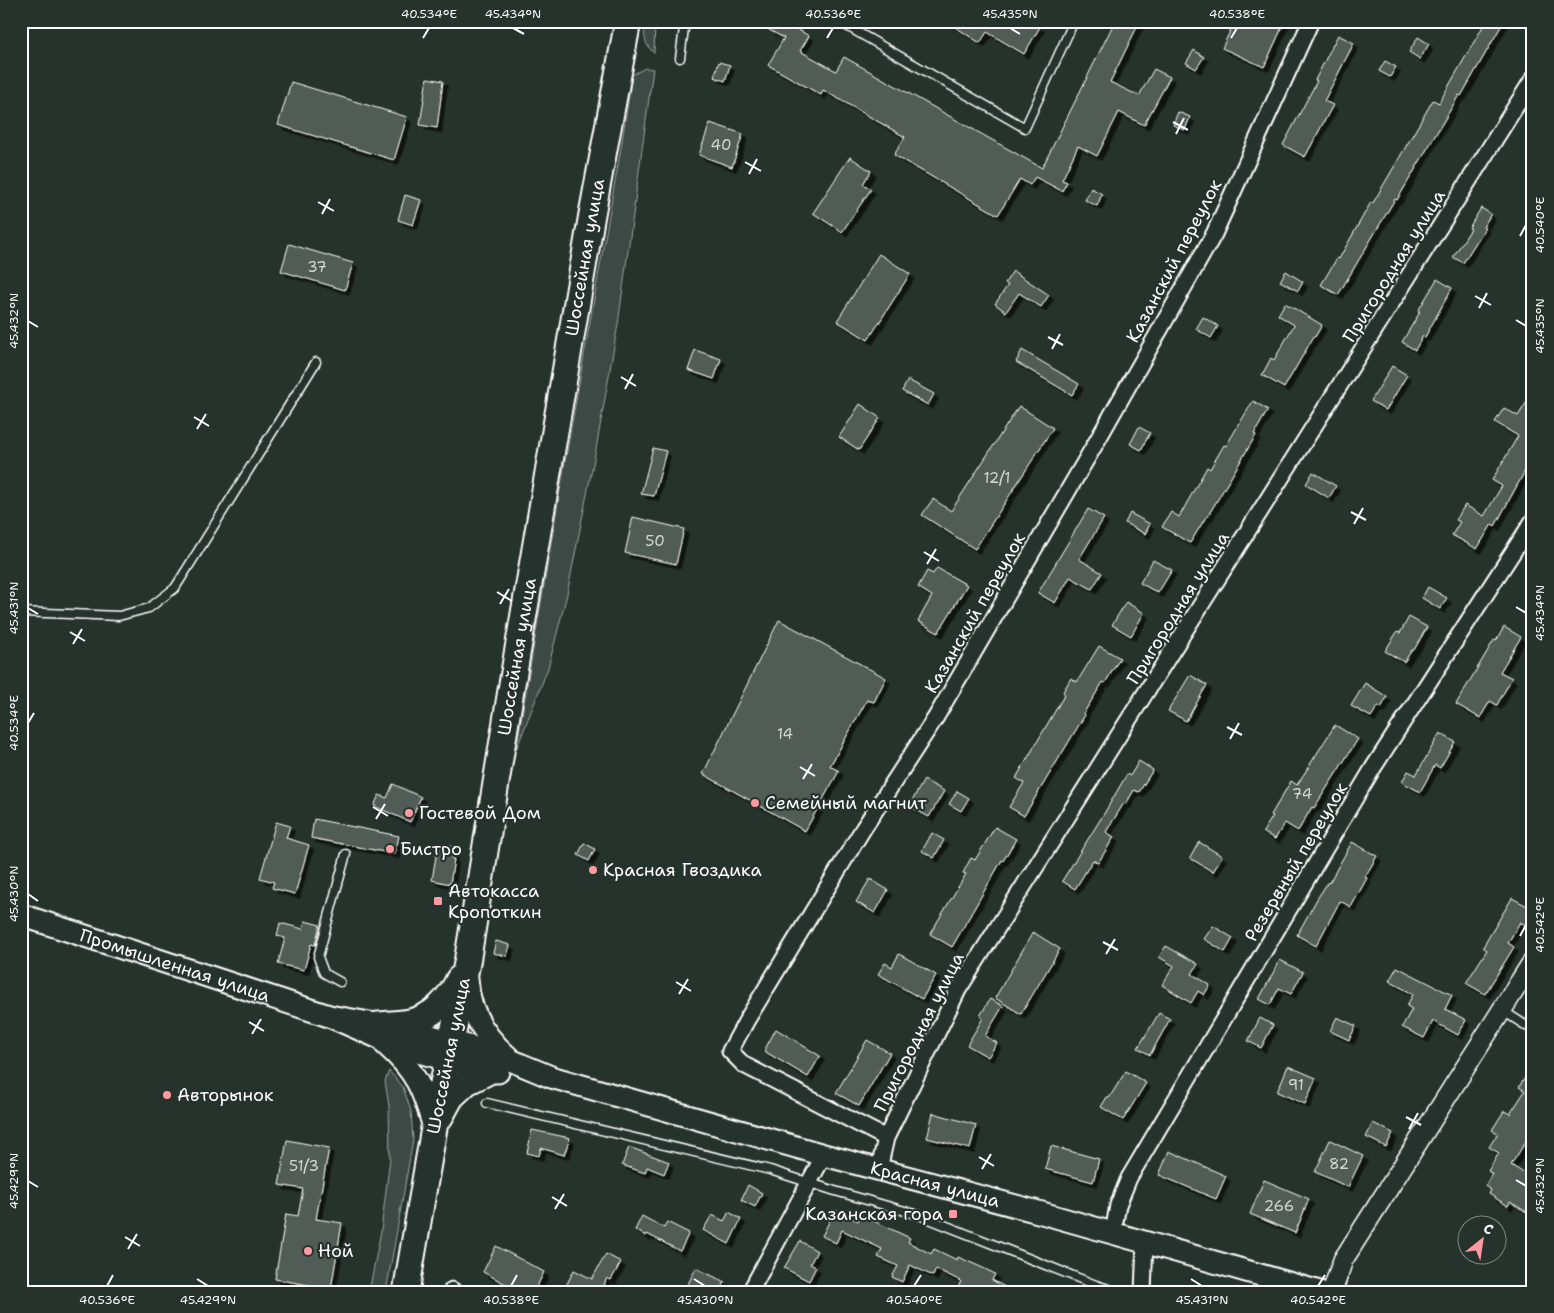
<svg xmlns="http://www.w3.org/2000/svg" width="1554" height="1313" font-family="'Shantell Sans',sans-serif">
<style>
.green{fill:#3e4944;stroke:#9ea4a2}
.building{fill:#515c57;stroke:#fff;filter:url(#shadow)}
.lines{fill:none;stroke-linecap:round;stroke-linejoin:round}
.service-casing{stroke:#fff;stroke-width:11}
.minor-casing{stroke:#fff;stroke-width:19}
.tertiary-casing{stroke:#fff;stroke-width:22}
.secondary-casing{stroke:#fff;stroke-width:25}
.trunk-casing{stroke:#fff;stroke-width:29}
.service{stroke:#26332d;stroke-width:8}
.minor{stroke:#26332d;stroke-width:15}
.tertiary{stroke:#26332d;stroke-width:19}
.secondary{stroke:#26332d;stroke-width:21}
.trunk{stroke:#26332d;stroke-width:25}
.ticks{fill:none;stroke:#fff;stroke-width:2}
.poi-dot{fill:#ff9aa2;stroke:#26332d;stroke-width:2}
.labels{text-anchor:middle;stroke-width:4.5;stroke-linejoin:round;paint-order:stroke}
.number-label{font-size:15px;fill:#d4d6d5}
.street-label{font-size:18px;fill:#fff;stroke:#26332d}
.poi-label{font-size:18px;fill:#fff;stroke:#26332d;text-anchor:start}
.neatline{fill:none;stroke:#fff;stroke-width:2}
.ticks-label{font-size:12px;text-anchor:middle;fill:#fff}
</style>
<defs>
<filter id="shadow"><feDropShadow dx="4.5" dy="4.5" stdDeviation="0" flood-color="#0009"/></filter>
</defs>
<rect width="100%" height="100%" fill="#26332d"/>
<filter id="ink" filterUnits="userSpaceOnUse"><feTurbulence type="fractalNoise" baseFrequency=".02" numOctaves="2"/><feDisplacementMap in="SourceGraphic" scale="10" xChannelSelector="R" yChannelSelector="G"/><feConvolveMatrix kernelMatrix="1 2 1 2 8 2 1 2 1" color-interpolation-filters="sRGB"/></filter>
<g filter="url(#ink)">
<!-- green -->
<path class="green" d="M645 21H655L654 53C643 43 644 35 645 21Z
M645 68 653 69 618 324 596 449 567 594 548 668 516 750 562 479 621 148 632 75Z
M389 1071 403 1087 411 1111 413 1140 386 1292H369L381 1231 390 1158 389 1106 385 1081Z"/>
<!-- building -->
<path class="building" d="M773 21H783L809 36 800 51 836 71 844 57 1042 168 1115 21H1140L1110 82 1139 96 1154 69 1170 77 1144 125 1119 112 1097 156 1078 146 1062 180 1067 182 1062 191 1035 177 1030 185 1020 179 998 215 894 155 905 137 823 90 821 95 768 65 784 38 769 30Z
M946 21H1031L1040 27 1024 54 987 32 980 43Z
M1235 21H1285L1264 67 1222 48Z
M1486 21H1504L1461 96 1459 95 1397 200 1395 199 1338 295 1321 285 1337 258 1339 259 1371 202 1373 203 1433 100 1439 103Z
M1338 35 1354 43 1324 101 1333 105 1305 157 1283 145 1317 81 1315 80Z
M1418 37 1429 44 1420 59 1409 52Z
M1194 50 1204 57 1196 69 1186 63Z
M1385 61 1396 67 1390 77 1379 71Z
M719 62 730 65 725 81 714 77Z
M427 78 443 81 437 128 420 125Z
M291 82 407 117 394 160 278 125Z
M1178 112 1190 117 1185 130 1173 125Z
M710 123 743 134 732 167 699 155Z
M850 157 871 171 863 184 871 189 842 232 813 213Z
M1091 188 1102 194 1097 206 1085 200Z
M405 195 421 200 413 225 398 220Z
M1481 208 1491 214 1483 227 1485 228 1463 263 1453 257 1471 229 1469 228Z
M289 244 353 263 345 290 281 271Z
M879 254 910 274 868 340 837 321Z
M1013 271 1049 295 1041 307 1019 293 1006 312 995 304 1008 285 1005 283Z
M1286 271 1303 282 1298 291 1280 281Z
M1437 279 1452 288 1425 337 1423 336 1415 350 1402 342 1420 312 1418 311Z
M1285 303 1322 325 1315 337 1314 336 1284 388 1262 375 1271 358 1274 360 1294 325 1278 315Z
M1203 317 1218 326 1211 338 1196 329Z
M695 350 721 359 714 379 688 370Z
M1022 350 1079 384 1072 395 1016 362Z
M1392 366 1407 375 1386 410 1371 401Z
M908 380 934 394 928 405 902 391Z
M1533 392V463L1528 470 1526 469 1495 526 1492 524 1477 549 1452 535 1460 522 1456 520 1465 505 1484 516 1502 486 1492 480 1518 436 1495 422 1504 408 1518 416Z
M1253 401 1268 410 1254 434 1256 435 1215 504 1207 517H1206L1190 543 1162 527 1171 512 1179 517 1207 467 1210 469 1224 445 1226 446Z
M860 404 880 418 859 450 839 437Z
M1019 406 1053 428 975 549 922 515 933 499 951 511Z
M1139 427 1150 433 1141 450 1130 444Z
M653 448 666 451 654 496 641 494Z
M1313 472 1336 486 1329 498 1306 484Z
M1088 509 1104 518 1079 559 1102 573 1092 589 1070 577 1055 603 1038 593Z
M1130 513 1150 524 1145 534 1125 523Z
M633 517 684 529 676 564 625 553Z
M1153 560 1172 570 1158 593 1140 583Z
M937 568 967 585 938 633 918 621 932 596 918 587 927 571 933 574Z
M1428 587 1447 598 1440 609 1422 598Z
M1126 602 1144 613 1131 636 1112 625Z
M1409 617 1427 627 1414 650H1412L1404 662 1385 651 1397 632 1400 633Z
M779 620 886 678 874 702 867 700 830 766 839 771 805 831 703 774Z
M1504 627 1521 637 1500 672 1512 678 1497 705 1490 701 1480 718 1456 704 1494 640 1496 641Z
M1099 646 1120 658 1105 683 1103 682 1083 714 1085 715 1024 816 1009 807 1024 783 1016 778 1065 694 1063 692 1071 678 1077 682Z
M1190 675 1207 685 1186 721 1168 711Z
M1365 683 1387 697 1381 708 1378 706 1371 717 1351 706Z
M1335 725 1358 739 1314 808 1312 807 1298 831 1285 823 1275 839 1263 832 1273 816 1271 815 1291 781 1297 785Z
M1440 733 1455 742 1440 768 1435 765 1420 792 1402 782 1408 771 1416 775Z
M1139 761 1153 770 1139 792 1134 790 1126 804 1124 803 1106 832 1114 837 1098 863 1093 860 1075 889 1062 881 1105 812 1127 774 1130 776Z
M924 780 944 791 929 817 909 806Z
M393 784 421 797 410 822 374 806 379 795 387 798Z
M957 791 969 798 961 811 949 804Z
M314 819 399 836 395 854 311 838Z
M276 822 290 826 286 838 309 845 295 894 272 888 274 882 260 878Z
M995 827 1016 839 1003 861 1002 860 952 947 930 934 966 874 963 873 971 858 975 860Z
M932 833 944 840 934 858 922 851Z
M1199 842 1222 856 1213 872 1190 858Z
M1352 842 1377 856 1365 877 1367 878 1351 907 1340 901 1316 946 1297 935 1317 899 1328 882 1329 883Z
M584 843 595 849 589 861 578 855Z
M438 844 454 847 452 859H454L450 884 432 880Z
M870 879 888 890 875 913 856 902Z
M1512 898 1533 909V914L1527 926 1520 922 1508 943 1514 947 1485 994 1466 983 1487 950 1483 947Z
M305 921 320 925 315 945 311 944 304 970 278 964 285 938 277 936 280 923 303 929Z
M1213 926 1233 938 1225 952 1204 939Z
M1033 932 1060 949 1021 1014 995 998Z
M496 941 510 945 507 956 493 953Z
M1166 946 1198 964 1192 974 1210 985 1204 995 1198 991 1191 1003 1162 985 1174 966 1159 957Z
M899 954 936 975 922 999 878 974 885 963 892 967Z
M1280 960 1303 972 1291 994 1279 988 1270 1005 1259 999Z
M1397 967 1452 995 1445 1009 1466 1020 1458 1035 1433 1021 1424 1038 1402 1027 1412 1009 1407 1006 1413 994 1389 981Z
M990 999 1003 1006 985 1036 997 1043 988 1057 967 1045 983 1018 980 1016Z
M1159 1013 1170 1019 1150 1055 1138 1048Z
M1337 1017 1356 1026 1349 1040 1330 1031Z
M1260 1018 1273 1025 1261 1048 1248 1041Z
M776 1029 820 1056 808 1077 764 1051Z
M867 1040 890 1053 859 1106 836 1093Z
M1533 1065V1130L1511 1165 1533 1179V1216L1510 1202 1508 1206 1489 1194 1491 1190 1485 1186 1492 1174 1488 1171 1499 1153 1489 1147 1498 1133 1492 1130 1504 1111 1510 1114 1525 1091 1519 1087Z
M1288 1066 1316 1078 1305 1104 1277 1092Z
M1126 1071 1146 1083 1123 1120 1101 1107 1107 1097 1109 1098Z
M933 1113 976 1125 970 1149 927 1138Z
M1373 1123 1393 1133 1386 1147 1366 1137Z
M532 1130 570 1138 564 1155 541 1148 539 1156 527 1153Z
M287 1140 329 1148 316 1219 342 1223 331 1289 275 1279 286 1214 298 1216 303 1189 279 1185Z
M1330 1140 1363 1156 1348 1187 1315 1172Z
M1051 1146 1099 1159 1093 1182 1045 1169Z
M629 1147 669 1162 664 1174 647 1167 645 1173 622 1165Z
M1169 1151 1226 1176 1216 1199 1159 1175Z
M1264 1180 1309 1199 1295 1233 1250 1214Z
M748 1185 762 1193 755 1207 741 1200Z
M835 1210 858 1221 861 1215 910 1238 908 1242 931 1254 934 1249 957 1260 958 1257 983 1268 995 1274 992 1280 1014 1292H956L961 1281 936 1269 933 1276 910 1265 902 1282 892 1277 898 1266 878 1257 882 1249 842 1230 836 1243 822 1236Z
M729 1212 741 1219 729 1244 703 1230 712 1215 724 1221Z
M642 1216 664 1228 667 1222 689 1233 680 1251 647 1234 646 1236 635 1230Z
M800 1241 817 1251 810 1264 816 1267 809 1281 784 1268Z
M496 1246 544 1272 534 1292H521L483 1272Z
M606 1254 621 1262 611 1280 607 1278 604 1285 616 1292H563L574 1270 592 1279Z
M696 1268 725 1282 720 1292H684Z"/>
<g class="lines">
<defs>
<path id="service" d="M838 21 1025 128 1074 21
M680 58 685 21
M21 612 119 616 149 608 175 588 316 362
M340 982 324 973 318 957 346 854
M1503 1011 1533 1030
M487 1103 770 1170 835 1191 919 1215 1096 1285 1118 1292"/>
<path id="minor" d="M886 1138 744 1065 730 1051 748 1018 863 829 936 717 1097 441 1214 234 1311 21
M879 1169 886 1138 958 990 1533 79
M1113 1233 1118 1205 1129 1178 1373 768 1533 521
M452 1290 454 1292
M750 1292 824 1155
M1143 1292 1145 1242"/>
<path id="tertiary" d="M1332 1292 1343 1260 1533 961"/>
<g id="secondary">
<path id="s1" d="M21 915 329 1016 400 1047 489 1071 498 1072"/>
<path d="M467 978C468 1009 484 1036 508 1057"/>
<path id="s2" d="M329 1016 405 1029 493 1053 551 1077 824 1155 1042 1213 1320 1292"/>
<path d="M385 1044C416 1071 423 1089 434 1128"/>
</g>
<g id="trunk">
<path d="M378 1025C389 1024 400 1024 410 1022 433 1017 450 999 459 979"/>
<path d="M440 1117 451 1097 467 1082 489 1071"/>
<path id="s3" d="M406 1292 434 1128 467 963 511 690 592 214 628 21"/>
</g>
</defs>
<!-- service casing -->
<use href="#service" class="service-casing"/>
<!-- minor casing -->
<use href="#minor" class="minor-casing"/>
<!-- tertiary casing -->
<use href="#tertiary" class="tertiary-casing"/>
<!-- secondary casing -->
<use href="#secondary" class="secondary-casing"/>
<!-- trunk casing -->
<use href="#trunk" class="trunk-casing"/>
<!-- service -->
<use href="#service" class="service"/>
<!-- minor -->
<use href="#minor" class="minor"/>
<!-- tertiary -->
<use href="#tertiary" class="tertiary"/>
<!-- secondary -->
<use href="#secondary" class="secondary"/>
<!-- trunk -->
<use href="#trunk" class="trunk"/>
</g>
</g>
<!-- ticks -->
<path class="ticks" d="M513 28 524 34M1010 28 1020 34M423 38 429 28M827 38 833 28M1231 38 1237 28M1173 122 1188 130M1176 134 1184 118M745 162 761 171M749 174 757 159M318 202 334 211M322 214 330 199M1520 236 1526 225M1475 296 1491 305M1479 308 1487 293M1516 320 1526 326M28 321 38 327M1048 337 1063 345M1052 349 1060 334M621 377 636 386M625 389 633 374M194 417 209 426M197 429 206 414M1351 512 1366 520M1354 524 1363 508M924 552 939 561M927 564 936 549M497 592 512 601M500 604 509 589M1516 607 1526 613M28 608 38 614M70 632 85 641M73 644 82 629M28 723 34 713M1227 727 1242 735M1230 739 1239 723M800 767 815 776M803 779 812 764M373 807 388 816M376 819 385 804M28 894 38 901M1520 936 1526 925M1103 942 1118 950M1106 954 1115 939M676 982 691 991M679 994 688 979M249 1022 264 1031M252 1034 261 1019M1406 1117 1421 1125M1409 1129 1418 1113M979 1157 994 1166M982 1169 991 1154M1516 1180 1526 1186M28 1181 38 1187M552 1197 567 1206M555 1209 564 1194M125 1237 140 1246M128 1249 137 1234M197 1279 208 1286M694 1279 705 1286M1191 1279 1202 1286M107 1286 113 1275M511 1286 517 1275M914 1286 921 1275M1318 1286 1325 1275"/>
<!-- markers -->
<g class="poi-dot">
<circle cx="755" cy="803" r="5"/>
<circle cx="409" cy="813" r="5"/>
<circle cx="390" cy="849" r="5"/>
<circle cx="593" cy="870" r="5"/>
<rect x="433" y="896" width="10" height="10" rx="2.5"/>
<circle cx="167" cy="1095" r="5"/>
<rect x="948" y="1209" width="10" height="10" rx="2.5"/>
<circle cx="308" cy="1251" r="5"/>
</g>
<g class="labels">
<!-- number labels -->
<g class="number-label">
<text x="721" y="150">40</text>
<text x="317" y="272">37</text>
<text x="997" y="483">12/1</text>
<text x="655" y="546">50</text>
<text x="785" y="739">14</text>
<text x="1302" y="799">74</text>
<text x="1296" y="1090">91</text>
<text x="1339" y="1169">82</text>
<text x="304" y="1171">51/3</text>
<text x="1279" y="1211">266</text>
</g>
<!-- street labels -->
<g class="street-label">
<text dy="6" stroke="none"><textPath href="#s3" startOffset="1050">Шоссейная улица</textPath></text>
<text transform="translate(1174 261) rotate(-62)" y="6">Казанский переулок</text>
<text transform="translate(1394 266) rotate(-58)" y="6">Пригородная улица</text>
<text transform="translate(1178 608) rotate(-58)" y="6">Пригородная улица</text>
<text transform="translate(975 613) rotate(-60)" y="6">Казанский переулок</text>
<text dy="6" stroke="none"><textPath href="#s3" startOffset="645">Шоссейная улица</textPath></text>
<text transform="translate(1296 862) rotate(-59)" y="6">Резервный переулок</text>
<text dy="6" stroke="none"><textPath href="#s1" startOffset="162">Промышленная улица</textPath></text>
<text transform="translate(919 1032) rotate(-63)" y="6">Пригородная улица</text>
<text dy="6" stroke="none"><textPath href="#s3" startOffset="240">Шоссейная улица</textPath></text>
<text dy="6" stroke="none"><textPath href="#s2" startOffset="630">Красная улица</textPath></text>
</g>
<!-- poi labels -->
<g class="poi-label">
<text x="765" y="809">Семейный магнит</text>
<text x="419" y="819">Гостевой Дом</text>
<text x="400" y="855">Бистро</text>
<text x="603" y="876">Красная Гвоздика</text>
<text x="448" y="897">Автокасса<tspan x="448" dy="21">Кропоткин</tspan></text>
<text x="177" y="1101">Авторынок</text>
<text x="943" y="1220" text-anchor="end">Казанская гора</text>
<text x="318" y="1257">Ной</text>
</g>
</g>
<!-- margin -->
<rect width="1554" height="1313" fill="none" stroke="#26332d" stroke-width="55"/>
<!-- north arrow -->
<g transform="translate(1482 1240) rotate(30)"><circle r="24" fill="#26332d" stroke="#7d8581"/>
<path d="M0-4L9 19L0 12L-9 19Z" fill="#ff9aa2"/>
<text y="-8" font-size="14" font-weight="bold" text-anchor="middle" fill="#ffffff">С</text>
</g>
<rect x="28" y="28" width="1498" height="1258" class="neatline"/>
<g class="ticks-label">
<text x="429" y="18">40.534°E</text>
<text x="513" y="18">45.434°N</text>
<text x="833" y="18">40.536°E</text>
<text x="1010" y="18">45.435°N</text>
<text x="1237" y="18">40.538°E</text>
<text transform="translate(1540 225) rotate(-90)" y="4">40.540°E</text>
<text transform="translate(14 321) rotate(-90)" y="4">45.432°N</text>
<text transform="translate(1540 326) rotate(-90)" y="4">45.435°N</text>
<text transform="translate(14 608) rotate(-90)" y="4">45.431°N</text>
<text transform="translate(1540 613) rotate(-90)" y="4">45.434°N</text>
<text transform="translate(14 723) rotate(-90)" y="4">40.534°E</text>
<text transform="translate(14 894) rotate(-90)" y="4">45.430°N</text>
<text transform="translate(1540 925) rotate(-90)" y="4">40.542°E</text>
<text transform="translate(14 1181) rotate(-90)" y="4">45.429°N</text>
<text transform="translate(1540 1186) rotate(-90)" y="4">45.432°N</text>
<text x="107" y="1304">40.536°E</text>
<text x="208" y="1304">45.429°N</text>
<text x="511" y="1304">40.538°E</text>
<text x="705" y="1304">45.430°N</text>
<text x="914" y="1304">40.540°E</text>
<text x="1202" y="1304">45.431°N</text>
<text x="1318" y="1304">40.542°E</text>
</g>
</svg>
